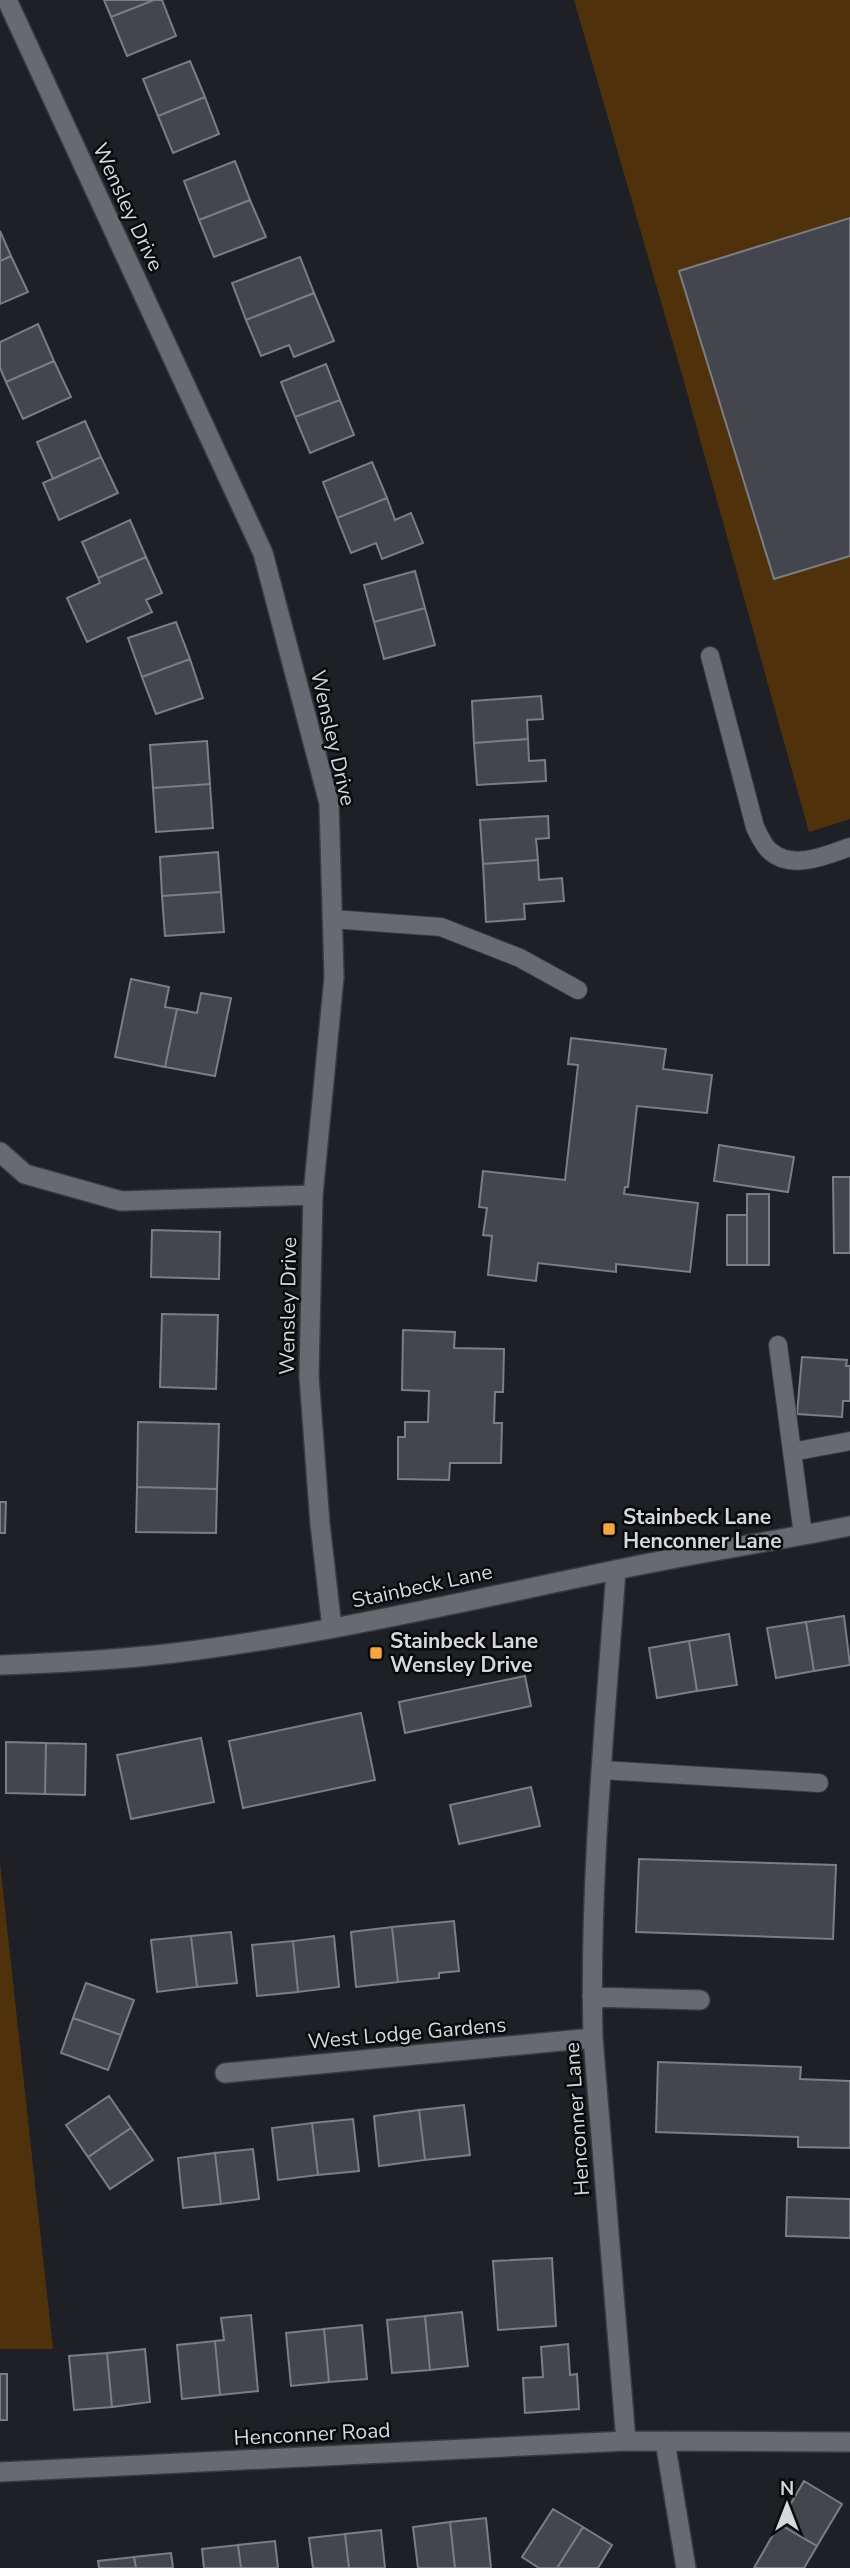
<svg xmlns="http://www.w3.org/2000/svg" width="850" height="2568" font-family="'Nunito Sans',sans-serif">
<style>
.green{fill:#4f320b}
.building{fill:#45464d;stroke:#7c7d85;stroke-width:2}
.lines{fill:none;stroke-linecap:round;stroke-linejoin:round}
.service-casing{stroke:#3a3b40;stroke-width:20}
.minor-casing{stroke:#3a3b40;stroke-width:22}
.tertiary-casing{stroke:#3a3b40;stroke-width:22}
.service{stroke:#686a71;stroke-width:18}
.minor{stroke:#686a71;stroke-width:19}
.tertiary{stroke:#686a71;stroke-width:19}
.poi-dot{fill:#f2a541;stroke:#090a0c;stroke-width:2.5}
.labels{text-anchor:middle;stroke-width:5;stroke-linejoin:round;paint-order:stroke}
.street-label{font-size:21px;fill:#d7d8dc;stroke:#090a0c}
.poi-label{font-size:21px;font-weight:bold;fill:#d7d8dc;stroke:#090a0c;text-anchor:start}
</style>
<rect width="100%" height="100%" fill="#1f2026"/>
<!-- green -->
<path class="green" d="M574 0H850V819L809 832 683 378Z
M0 1863 53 2349H0Z"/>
<!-- building -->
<path class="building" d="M104 0H154L111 17Z
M154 0H162L176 36 127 56 111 17Z
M190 61 205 97 158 116 143 79Z
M205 97 219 134 173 153 158 116Z
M235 161 250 200 199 220 184 181Z
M250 200 266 237 214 257 199 220Z
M850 218V556L774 579 679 271Z
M0 231 11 256 0 261Z
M11 256 28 292 0 304V261Z
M300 257 314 293 246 320 232 283Z
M314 293 334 341 294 357 289 345 261 356 246 320Z
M38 324 54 361 6 382 0 368V342Z
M54 361 71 397 23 419 6 382Z
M326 364 340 400 295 417 281 382Z
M340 400 354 435 310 453 295 417Z
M85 421 101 457 53 479 37 442Z
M101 457 118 493 59 520 43 483Z
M372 462 387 498 337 518 323 482Z
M387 498 395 520 411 513 423 543 382 559 376 543 351 553 337 518Z
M130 520 146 557 98 578 82 542Z
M146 557 162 593 146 600 152 612 87 642 67 598 100 583 98 578Z
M415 571 425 608 374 622 364 585Z
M425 608 435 645 384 659 374 622Z
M176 622 190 659 142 677 128 638Z
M190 659 203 698 156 714 142 677Z
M541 696 543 719 527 720 528 739 474 743 472 701Z
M528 739 529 761 545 760 546 781 477 785 474 743Z
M207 741 210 784 153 788 150 745Z
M210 784 213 828 156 832 153 788Z
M548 816 549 838 536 839 538 860 483 864 480 820Z
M218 852 221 892 162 896 160 857Z
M538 860 539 880 562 878 564 901 524 904 525 919 486 922 483 864Z
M221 892 224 932 165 936 162 896Z
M131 979 169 987 165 1007 177 1009 165 1067 115 1057Z
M201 993 231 998 215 1076 165 1067 177 1009 197 1013Z
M571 1038 666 1049 663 1069 712 1075 707 1113 637 1106 628 1187H625L624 1194 698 1203 690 1272 616 1264V1272L538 1263 536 1281 488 1275 492 1236 483 1235 487 1208 479 1207 483 1171 565 1180 578 1065 568 1064Z
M719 1145 794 1157 788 1192 714 1181Z
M833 1177H850V1253H834Z
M747 1194H769V1265H747Z
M727 1215H747V1265H727Z
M152 1230 220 1232 219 1279 151 1277Z
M162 1314 218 1315 216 1389 160 1387Z
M403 1330 455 1332 454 1348 504 1349 503 1392H495L494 1423H502L501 1463H450L449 1480 398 1479V1437H405V1422H428L429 1391 402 1390Z
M802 1357 847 1360 846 1366H850V1401H843L842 1417 797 1414Z
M138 1422 219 1424 217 1489 137 1487Z
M137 1487 217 1489 216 1533 136 1532Z
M0 1502H6L5 1533H0Z
M844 1616 850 1665 814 1671 806 1622Z
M806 1622 814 1671 776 1678 767 1628Z
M729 1634 737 1685 697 1691 689 1641Z
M689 1641 697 1691 657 1698 649 1648Z
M525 1676 531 1706 405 1733 399 1702Z
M361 1713 375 1780 243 1808 229 1741Z
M201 1738 214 1802 131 1819 117 1755Z
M6 1742 46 1743 45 1794 6 1793Z
M46 1743 86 1744 85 1795 45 1794Z
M531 1787 540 1826 459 1844 450 1805Z
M639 1859 836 1865 833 1939 636 1932Z
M454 1921 459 1971 439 1973V1978L398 1982 392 1927Z
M392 1927 398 1982 356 1987 351 1932Z
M231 1932 237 1983 197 1987 191 1936Z
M191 1936 197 1987 157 1992 151 1940Z
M334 1936 339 1987 298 1992 293 1941Z
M293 1941 298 1992 257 1996 252 1945Z
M86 1983 134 2000 121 2035 73 2018Z
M73 2018 121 2035 108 2070 61 2053Z
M658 2062 801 2067 800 2079 850 2081V2148L798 2147V2137L656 2132Z
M109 2096 131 2128 88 2157 66 2125Z
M464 2105 470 2155 425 2160 419 2110Z
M419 2110 425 2160 379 2166 374 2116Z
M353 2119 359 2171 318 2175 312 2123Z
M312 2123 318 2175 278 2180 272 2128Z
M131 2128 153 2160 110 2189 88 2157Z
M253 2149 259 2199 221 2204 215 2153Z
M215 2153 221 2204 183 2208 178 2158Z
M787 2197 850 2199V2238L786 2236Z
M552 2258 556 2326 498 2330 493 2261Z
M462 2312 468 2366 430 2370 425 2316Z
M251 2315 258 2391 220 2395 215 2341 224 2340 221 2318Z
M425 2316 430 2370 392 2373 387 2320Z
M362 2325 367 2379 329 2382 324 2329Z
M324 2329 329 2382 291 2386 286 2333Z
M215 2341 220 2395 182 2399 177 2345Z
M568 2344 570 2375 577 2374 579 2409 525 2413 523 2378 543 2377 541 2347Z
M145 2349 150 2402 112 2407 107 2353Z
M107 2353 112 2407 74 2410 69 2356Z
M0 2374H7V2420H0Z
M804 2481 842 2504 817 2546 779 2524Z
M553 2509 583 2527 557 2568H539L522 2557Z
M486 2518 491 2568H455L450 2522Z
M450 2522 455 2568H418L413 2527Z
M779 2524 817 2546 804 2568H754Z
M583 2527 612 2545 598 2568H557Z
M381 2530 385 2568H349L345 2534Z
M345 2534 349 2568H313L309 2538Z
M275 2541 278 2568H241L238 2545Z
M238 2545 241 2568H204L202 2549Z
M171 2553 173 2568H136L134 2557Z
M134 2557 136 2568H99L98 2561Z"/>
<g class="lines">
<defs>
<path id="service" d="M710 656 755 827C759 835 763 845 770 851 792 871 827 855 850 847
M332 919 441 927 520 958 578 990
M778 1345 803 1535
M792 1452 850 1441
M602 1770 819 1783"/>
<path id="minor" d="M7 0 263 553 329 803 334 977 313 1195 309 1376 320 1524 332 1628
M0 1152 25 1174 121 1201 313 1195
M616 1570C605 1725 589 1882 593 2038L626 2441 850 2442
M592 1997 700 2000
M225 2073 593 2038
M665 2441 686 2568
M0 2472 626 2441"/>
<path id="tertiary" d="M0 1665C58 1663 116 1660 174 1653 321 1635 466 1601 611 1571 690 1554 770 1542 850 1526"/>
</defs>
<!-- service casing -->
<use href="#service" class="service-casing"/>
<!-- minor casing -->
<use href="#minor" class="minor-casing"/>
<!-- tertiary casing -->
<use href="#tertiary" class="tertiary-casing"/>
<!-- service -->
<use href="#service" class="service"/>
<!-- minor -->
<use href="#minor" class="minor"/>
<!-- tertiary -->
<use href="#tertiary" class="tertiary"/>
</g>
<!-- markers -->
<g class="poi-dot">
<rect x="602" y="1522" width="14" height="14" rx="3.5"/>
<rect x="369" y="1646" width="14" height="14" rx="3.5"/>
</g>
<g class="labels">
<!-- street labels -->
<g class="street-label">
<text transform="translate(128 207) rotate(65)" y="7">Wensley Drive</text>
<text transform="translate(333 738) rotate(77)" y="7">Wensley Drive</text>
<text transform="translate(288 1306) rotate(-89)" y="7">Wensley Drive</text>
<text transform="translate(422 1586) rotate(-12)" y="7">Stainbeck Lane</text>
<text transform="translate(407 2033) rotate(-5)" y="7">West Lodge Gardens</text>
<text transform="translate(577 2119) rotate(-94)" y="7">Henconner Lane</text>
<text transform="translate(312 2434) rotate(-3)" y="7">Henconner Road</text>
</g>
<!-- poi labels -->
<g class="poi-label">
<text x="623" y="1524">Stainbeck Lane<tspan x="623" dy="24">Henconner Lane</tspan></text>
<text x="390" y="1648">Stainbeck Lane<tspan x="390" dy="24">Wensley Drive</tspan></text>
</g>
</g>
<!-- north arrow -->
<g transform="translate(787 2505)" stroke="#090a0c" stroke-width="5" paint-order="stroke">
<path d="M0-5L12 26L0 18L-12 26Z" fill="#d7d8dc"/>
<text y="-10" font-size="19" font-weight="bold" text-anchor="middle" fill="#d7d8dc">N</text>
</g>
</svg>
